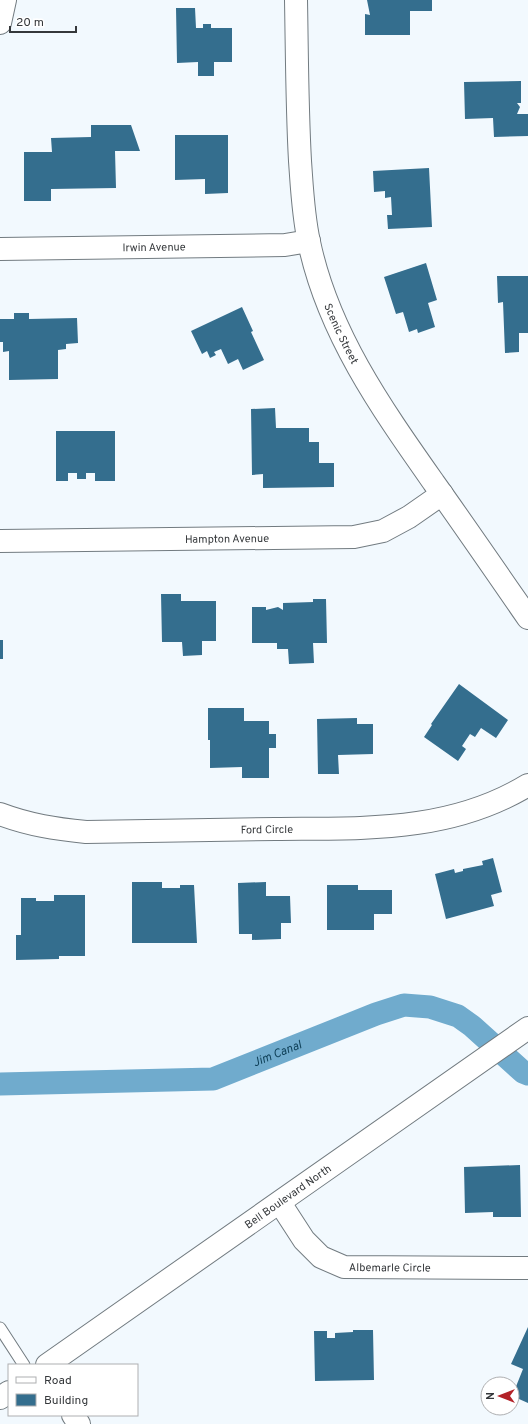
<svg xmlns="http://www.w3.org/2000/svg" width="528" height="1424" font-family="Overpass,sans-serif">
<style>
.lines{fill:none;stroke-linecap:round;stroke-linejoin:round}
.canal{stroke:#70abcd;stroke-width:23}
.building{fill:#346e8e}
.service-casing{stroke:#727b80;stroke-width:13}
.minor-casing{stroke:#727b80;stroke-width:24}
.tertiary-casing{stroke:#727b80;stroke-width:24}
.service{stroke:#fff;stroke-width:11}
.minor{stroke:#fff;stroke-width:22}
.tertiary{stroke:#fff;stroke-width:22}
.labels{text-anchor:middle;stroke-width:4;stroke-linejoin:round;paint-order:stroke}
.street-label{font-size:11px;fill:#35383b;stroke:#fff}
.water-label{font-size:12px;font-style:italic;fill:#0f4058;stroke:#fff}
</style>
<rect width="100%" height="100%" fill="#f2f9fe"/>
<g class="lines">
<!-- canal -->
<path class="canal" id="s1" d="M0 1084 213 1079 376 1014 404 1005 430 1007 458 1016 472 1026 523 1072 528 1074"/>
</g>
<!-- building -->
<path class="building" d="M367 0H432V11H410V35H365V14L370 15Z
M176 8H195L196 28H203V24H211V28H232V62H214V76H198V62L177 63Z
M521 81V103H517L520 107 517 114H528V136L494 137 493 118 465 119 464 82Z
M91 125H131L140 151H115L116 188 51 189V201H24V152H52L51 138 91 137Z
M175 135H228V193L205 194V179L175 180Z
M429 168 432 227 388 229 387 215H392L391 197 385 198V191L374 192 373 171Z
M426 263 437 300 428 303 435 327 418 333 417 329 409 332 403 312 396 314 384 277Z
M497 276H528V333H519V352L505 353 503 302 498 303Z
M242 307 253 331 251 332 264 360 243 370 238 359 228 364 221 349 214 352 216 355 210 358 207 351 202 354 191 331Z
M14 313H29V319L77 318 78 343 66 344V349L58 350V379L9 380V351L3 352V342H0V319H14Z
M275 408 276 428H309V442H319V463H334V487L263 488V474L252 475 251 409Z
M56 431H115V481H95V473H86V479H77V473H68V481H56Z
M161 594H181V601H216V641H202V655L183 656 182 642H162Z
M313 599H326L327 643H313L314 663 289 664 288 649H277V643H252V607H266V610L278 607 283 610V603L313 602Z
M0 640H3V659H0Z
M459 684 508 720 496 738 481 728 475 737 470 734 462 746 466 749 458 761 424 737 432 725 431 724Z
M208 708H244V721H269V734H276V748H269V778H242V767L210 768V740H208Z
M357 718V724H373V754L338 755 339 774H318L317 719Z
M493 858 502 892 491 895 494 906 446 919 435 874 454 869 455 873 463 871V869L483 865 482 861Z
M132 882H162V888H180V885H194L197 943H132Z
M266 882V896H290L291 923H281V939L252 940V934H239L238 883Z
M327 885H358V890H392V914H374V930H327Z
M54 895H85V956H59V959L16 960V935H21V898H36V901H54Z
M520 1165 521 1217H493V1212L465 1213 464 1167Z
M528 1327V1403L519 1399 515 1389 523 1369 511 1364Z
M353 1330H373L374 1380 315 1381 314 1331H327V1338H335V1333L353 1332Z"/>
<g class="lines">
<defs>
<path id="service" d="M0 1328 24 1365"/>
<g id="minor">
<path id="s2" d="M296 0C297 54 297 107 300 161 302 188 303 215 309 242 328 333 382 409 434 483 466 528 497 573 528 618"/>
<path d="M0 23 5 0"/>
<path id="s3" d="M0 249 285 245 309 241"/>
<path id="s4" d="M0 541 354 537 383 531 409 517 442 494"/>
<path id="s5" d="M0 814C29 825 56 829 86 832 149 831 212 830 275 829 363 828 449 833 528 785"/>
<path id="s6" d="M280 1203 304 1240 321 1257 344 1267 528 1268"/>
<path d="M73 1415 79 1424"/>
</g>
<g id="tertiary">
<path id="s7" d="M47 1365 528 1028"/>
<path d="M0 1398 9 1392"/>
</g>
</defs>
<!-- service casing -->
<use href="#service" class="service-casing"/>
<!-- minor casing -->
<use href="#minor" class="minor-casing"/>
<!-- tertiary casing -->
<use href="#tertiary" class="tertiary-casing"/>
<!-- service -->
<use href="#service" class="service"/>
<!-- minor -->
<use href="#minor" class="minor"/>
<!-- tertiary -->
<use href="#tertiary" class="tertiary"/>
</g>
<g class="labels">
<!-- street labels -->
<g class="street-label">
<text dy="4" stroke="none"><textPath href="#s3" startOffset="154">Irwin Avenue</textPath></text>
<text dy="4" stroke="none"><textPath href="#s2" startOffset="340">Scenic Street</textPath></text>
<text dy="4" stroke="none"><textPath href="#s4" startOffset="227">Hampton Avenue</textPath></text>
<text dy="4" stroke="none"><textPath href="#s5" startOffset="269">Ford Circle</textPath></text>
<text dy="4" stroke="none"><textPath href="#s7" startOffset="294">Bell Boulevard North</textPath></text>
<text dy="4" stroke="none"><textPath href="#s6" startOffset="139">Albemarle Circle</textPath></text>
</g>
<!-- water labels -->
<g class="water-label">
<text dy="4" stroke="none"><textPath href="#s1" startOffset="282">Jim Canal</textPath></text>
</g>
</g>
<!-- legend -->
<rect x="8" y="1364" width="130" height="52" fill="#ffffff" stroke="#aeafb1"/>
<rect x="16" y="1377" width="20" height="6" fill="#ffffff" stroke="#aeafb1"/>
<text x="44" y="1384" font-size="12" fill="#35383b">Road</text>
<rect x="16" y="1394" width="20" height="12" fill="#346e8e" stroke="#aeafb1"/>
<text x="44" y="1404" font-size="12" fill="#35383b">Building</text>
<!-- north arrow -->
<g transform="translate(500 1396) rotate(270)"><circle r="19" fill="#ffffff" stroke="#aeafb1"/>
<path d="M0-3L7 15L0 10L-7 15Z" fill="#b32228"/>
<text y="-6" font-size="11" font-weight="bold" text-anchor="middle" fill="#35383b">N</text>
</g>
<!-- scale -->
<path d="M10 26v6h66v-6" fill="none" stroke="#35383b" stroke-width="2"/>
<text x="16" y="26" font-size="12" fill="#35383b" stroke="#ffffff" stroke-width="3" paint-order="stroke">20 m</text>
</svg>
